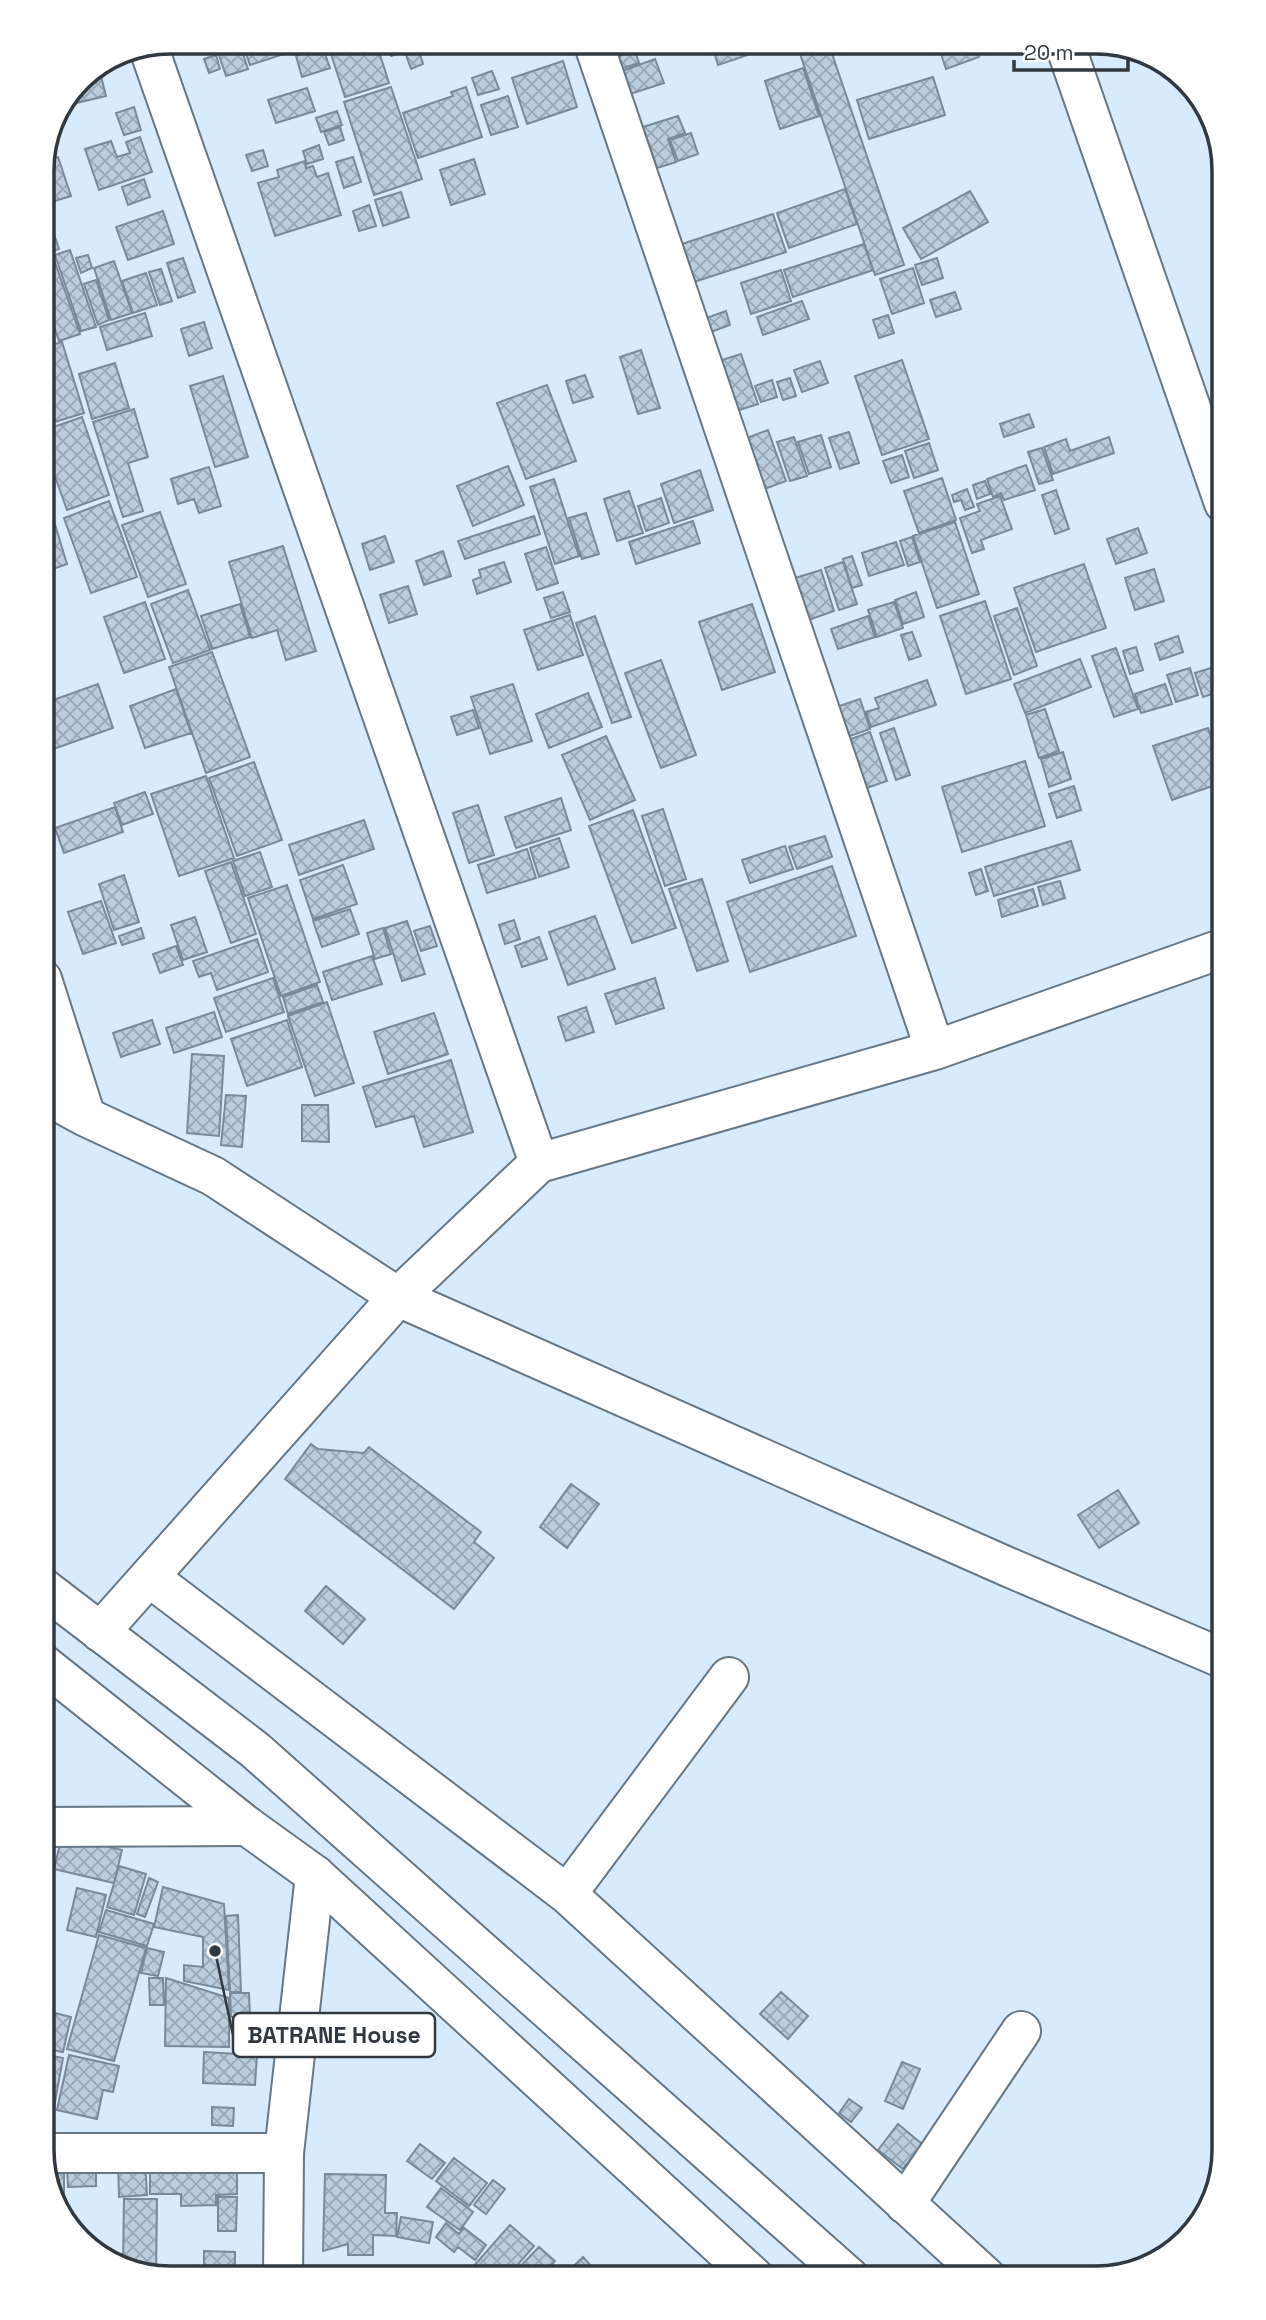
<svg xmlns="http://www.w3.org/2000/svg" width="1266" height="2320" font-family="'Space Grotesk',sans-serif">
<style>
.building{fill:url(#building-cross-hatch);stroke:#788a99;stroke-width:2}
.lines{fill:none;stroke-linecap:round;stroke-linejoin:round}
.minor-casing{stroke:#667786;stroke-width:42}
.highway-casing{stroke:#667786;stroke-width:42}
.minor{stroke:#fff;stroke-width:38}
.highway{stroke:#fff;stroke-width:38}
.rim{fill:none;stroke:#31383f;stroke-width:3.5}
.leader{fill:none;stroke:#31383f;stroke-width:2.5}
.callout-dot{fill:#31383f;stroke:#fff;stroke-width:2.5}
.callout{fill:#fff;stroke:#31383f;stroke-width:2.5}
.callout-label{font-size:23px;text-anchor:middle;font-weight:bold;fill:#31383f}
</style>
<defs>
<pattern id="building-cross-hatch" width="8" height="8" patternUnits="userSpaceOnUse" patternTransform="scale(1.75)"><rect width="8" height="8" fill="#bacddd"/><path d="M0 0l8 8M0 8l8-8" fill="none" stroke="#98a7b5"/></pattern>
</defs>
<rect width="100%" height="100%" fill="#d8ebfc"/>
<!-- building -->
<path class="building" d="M242 42H318V43L250 65Z
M327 42H376L389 83 345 97Z
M379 42H429L418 48 423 64 411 69 405 52 391 56 389 52 383 54Z
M481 42H510L484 51Z
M649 42H673L674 44 653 52Z
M711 42H743L748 55 718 65Z
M745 42H766V45L748 51Z
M796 42H828L904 265 875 275Z
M937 42H974L979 57 946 69Z
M240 45 248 69 226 76 218 52Z
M323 48 330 68 302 77 296 56Z
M635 51 639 63 620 69 616 57Z
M216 55 220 69 209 73 204 59Z
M115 56 118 67 89 73Z
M655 59 664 83 630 94 622 71Z
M563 61 577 107 527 124 512 78Z
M803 68 819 116 780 129 765 81Z
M492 71 499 89 478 95 472 78Z
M100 72 106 96 68 105 80 79Z
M933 77 945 115 869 139 857 100Z
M391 87 422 179 374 195 344 102Z
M466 87 482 137 418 158 403 113 453 96 451 92Z
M307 88 315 111 276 123 268 100Z
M508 96 518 127 491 135 481 105Z
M134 107 141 130 124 135 116 113Z
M337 111 342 125 321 132 316 118Z
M678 116 685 133 668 139 676 162 657 168 643 127Z
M340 127 344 140 329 145 324 132Z
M691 133 698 154 678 161 670 140Z
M140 137 152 172 99 190 85 149 111 141 117 157 130 153 126 142Z
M319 145 323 159 307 164 303 151Z
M263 150 268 166 252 171 246 155Z
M58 157 71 196 42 205V162Z
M353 157 361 182 344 188 336 162Z
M474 159 485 194 451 205 440 170Z
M305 161 306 168 313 166 317 177 328 173 341 215 275 236 258 183 279 177 277 170Z
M144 179 150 197 128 205 122 187Z
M845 189 857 224 789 248 777 213Z
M970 191 988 222 921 259 903 228Z
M401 192 409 217 383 226 375 200Z
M369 205 376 226 359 231 353 211Z
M163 211 174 244 128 260 116 227Z
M45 212 51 230 42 233V213Z
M773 214 786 252 694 282 682 244Z
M53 231 59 249 42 255V234Z
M864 244 873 270 793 297 784 270Z
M70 250 96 327 81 331 55 255Z
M52 254 80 334 59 341 42 290V277L49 275 43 257Z
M88 255 92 268 81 273 76 258Z
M183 258 195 292 178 298 167 263Z
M937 258 943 278 922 285 915 265Z
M114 261 132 313 111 320 94 268Z
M913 268 924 303 892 314 880 279Z
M161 269 172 301 160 305 149 272Z
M781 270 791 301 751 314 741 283Z
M146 273 157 305 133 313 122 281Z
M96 280 109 320 98 325 84 284Z
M955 292 961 309 936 317 930 300Z
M802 301 809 319 763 335 757 317Z
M726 311 730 325 711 332 706 318Z
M145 313 152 336 107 350 100 327Z
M888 315 894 333 879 338 873 320Z
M47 317 53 334 42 337V318Z
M204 322 212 348 189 356 181 329Z
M62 342 84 413 42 426V348Z
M641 350 660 408 638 414 620 357Z
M741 354 758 404 736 411 719 361Z
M902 360 929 439 882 455 855 376Z
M820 361 828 383 802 392 794 370Z
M115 363 129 408 92 419 79 374Z
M585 375 593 397 573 403 566 381Z
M223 376 248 457 215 467 190 386Z
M790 378 796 396 783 400 777 382Z
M772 380 777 397 761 402 755 386Z
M547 385 576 461 526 479 497 403Z
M134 409 148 457 128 463 143 511 123 517 93 422Z
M1029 414 1034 427 1004 437 1000 424Z
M82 417 109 495 67 510 42 440V431Z
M768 430 786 481 759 491 741 440Z
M849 432 859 463 840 469 829 438Z
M821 435 831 467 809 474 798 442Z
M794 437 807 476 790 481 777 442Z
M1109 437 1114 453 1053 474 1044 447 1066 439 1070 451Z
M929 443 938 470 914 478 905 451Z
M1042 448 1053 480 1039 484 1028 452Z
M902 455 909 477 891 483 883 461Z
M1026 465 1035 490 1004 500 1001 493 993 497 987 479Z
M508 466 524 505 473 526 457 486Z
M209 467 221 506 199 513 194 499 178 504 171 479Z
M700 470 713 510 674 523 661 484Z
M942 478 956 520 919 533 904 491Z
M554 479 579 556 555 564 530 487Z
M985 481 990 494 977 499 973 485Z
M967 489 974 507 965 510 961 500 954 502 952 495Z
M1056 490 1069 529 1055 534 1042 495Z
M629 491 643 533 617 541 604 499Z
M1000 496 1012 529 981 540 984 549 972 553 960 518 980 511 977 504Z
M661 498 669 523 646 531 638 506Z
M109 501 137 577 91 593 64 518Z
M160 512 186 584 148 597 122 525Z
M586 513 599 554 582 559 569 518Z
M534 516 540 534 465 559 458 541Z
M54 521 67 564 44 572 42 525Z
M693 521 700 543 636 564 629 542Z
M955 522 979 594 937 608 913 536Z
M1138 528 1147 553 1116 564 1107 539Z
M385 536 394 562 370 570 362 544Z
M912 537 920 562 908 566 900 541Z
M896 542 904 565 869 576 862 553Z
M283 546 316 651 286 660 277 630 252 638 229 562Z
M546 547 558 583 537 590 525 554Z
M443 551 451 576 424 585 416 561Z
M852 556 862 585 852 588 843 559Z
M504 562 511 582 477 594 473 580 481 577 479 570Z
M843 562 857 604 839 610 825 568Z
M1084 564 1106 628 1036 652 1014 588Z
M1154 569 1164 601 1135 610 1125 578Z
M821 570 834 611 806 621 792 579Z
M408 586 417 614 389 623 380 595Z
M188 590 210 650 173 663 151 604Z
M563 592 570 612 551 618 544 598Z
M916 592 924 617 903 624 895 600Z
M985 601 1011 679 966 694 940 616Z
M145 602 165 659 124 673 104 617Z
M894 602 903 628 877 637 868 610Z
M240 604 250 637 212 649 201 616Z
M752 604 775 672 722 690 699 622Z
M1017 608 1037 666 1014 675 994 616Z
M570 615 583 655 538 670 524 630Z
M595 616 631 717 612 723 576 623Z
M868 616 875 637 838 649 831 629Z
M912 632 921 656 909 660 901 635Z
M1178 636 1183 652 1160 660 1155 644Z
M1136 647 1143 670 1130 674 1123 651Z
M1116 648 1138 709 1114 717 1092 656Z
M212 652 250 757 206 773 169 667Z
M1080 659 1091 687 1025 713 1014 684Z
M661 660 696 755 661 768 625 673Z
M1214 667 1221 691 1203 697 1195 673Z
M1190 668 1198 695 1176 702 1167 675Z
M927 680 936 705 871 727 866 712 879 708 875 698Z
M98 684 113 728 42 753V704Z
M513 684 532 741 490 754 471 697Z
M1165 684 1172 704 1141 713 1135 694Z
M176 689 191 733 145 748 130 706Z
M588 693 602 727 549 748 536 714Z
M860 699 870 729 847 737 836 707Z
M1045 709 1059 751 1039 758 1026 715Z
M473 710 479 728 457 735 451 717Z
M894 728 910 775 896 780 880 733Z
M1208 728 1224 775V782L1172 800 1153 746Z
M870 732 887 781 864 789 848 740Z
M606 736 635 800 590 820 562 755Z
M1063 752 1071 779 1049 787 1041 759Z
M1025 761 1045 826 962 852 942 787Z
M254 762 282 840 237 856 209 778Z
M206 776 234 858 179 876 151 794Z
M1074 786 1081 810 1057 818 1049 794Z
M145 792 153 814 122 825 114 803Z
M561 798 571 830 516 848 505 817Z
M478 805 494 855 469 863 453 813Z
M115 807 123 832 64 853 55 828Z
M663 809 686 879 665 886 642 816Z
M633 810 676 928 632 943 589 826Z
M364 820 374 849 299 875 289 845Z
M825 836 832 857 797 869 789 847Z
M559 838 569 867 539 877 530 848Z
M1071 841 1080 870 994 896 985 867Z
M785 846 793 869 750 883 742 860Z
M527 849 536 878 487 893 478 865Z
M260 852 272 887 245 896 233 861Z
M231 862 256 934 231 943 205 871Z
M343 865 357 904 313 919 300 880Z
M832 866 856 936 750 972 727 902Z
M981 869 988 891 976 895 969 873Z
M124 875 139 922 114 930 99 884Z
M702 879 728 961 697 971 669 889Z
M1060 881 1065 898 1043 905 1038 887Z
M287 885 320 982 281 996 248 898Z
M1033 889 1038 906 1002 917 998 900Z
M101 901 116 943 83 954 68 912Z
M350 909 359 934 322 947 313 921Z
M595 916 615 969 568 985 549 932Z
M195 917 207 952 183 960 171 925Z
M514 920 520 939 505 944 499 925Z
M407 921 425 974 402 981 385 928Z
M430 926 437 946 421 951 414 931Z
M141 928 144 938 122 945 119 936Z
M383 928 391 954 375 959 367 933Z
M539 937 547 959 522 967 515 946Z
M257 939 268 972 217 990 211 973 199 977 193 961Z
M176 946 183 965 160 973 153 954Z
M372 956 382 984 332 1000 323 972Z
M273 978 284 1012 226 1032 214 998Z
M655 978 664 1008 616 1024 605 994Z
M317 985 323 1002 288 1014 283 997Z
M327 1002 354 1083 315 1096 288 1016Z
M586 1007 594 1032 566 1041 558 1017Z
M214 1012 222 1037 174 1053 166 1028Z
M434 1013 448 1054 388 1074 374 1032Z
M152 1020 160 1044 121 1057 113 1033Z
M287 1020 302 1067 247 1086 231 1039Z
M192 1054 224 1056 219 1136 187 1133Z
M451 1060 473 1132 424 1147 414 1116 376 1127 363 1087Z
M226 1095 246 1096 242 1147 221 1145Z
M302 1105H328L329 1142 302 1141Z
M311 1444 318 1449 364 1453 369 1447 481 1532 474 1542 494 1558 454 1609 285 1479Z
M571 1484 599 1504 567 1548 540 1527Z
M1118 1490 1139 1523 1099 1548 1078 1515Z
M326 1586 365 1619 343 1644 305 1611Z
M62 1836 122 1850 114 1883 54 1869Z
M119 1866 146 1874 134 1915 107 1907Z
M149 1878 158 1882 145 1917 137 1914Z
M163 1887 224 1904 229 1990 184 1981V1965L203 1967V1937L154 1927Z
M77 1888 106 1895 96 1937 67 1930Z
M106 1910 154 1924 147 1946 99 1932Z
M238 1915 241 1992H230L226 1916Z
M99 1935 146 1948 114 2061 67 2049Z
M147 1948 164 1952 158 1976 141 1973Z
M149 1978H163L164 2005H150Z
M166 1978 229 1998V2047L165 2046Z
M781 1992 808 2016 788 2039 760 2014Z
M230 1993H249L250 2017H231Z
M42 2002 49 2003 47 2011 71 2017 63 2052 42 2048Z
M204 2052 257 2055 255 2085 203 2083Z
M42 2054 63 2058 53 2113 42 2111Z
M69 2055 119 2066 113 2092 103 2090 97 2119 57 2110Z
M902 2062 920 2069 903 2109 885 2101Z
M849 2099 862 2108 851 2122 839 2113Z
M212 2107 234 2108 233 2126 212 2125Z
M898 2124 922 2144 903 2169 878 2150Z
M420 2144 445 2163 432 2179 407 2161Z
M454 2158 487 2183 469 2206 436 2181Z
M145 2160 147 2195 119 2197 118 2161Z
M237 2163V2194L216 2195V2205L181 2206V2194H150V2164Z
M67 2166H96V2186L68 2187Z
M46 2168H64V2196H51Z
M325 2174 386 2175 385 2213H397L396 2236 373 2235V2255H348V2244L323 2251Z
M493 2180 505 2189 486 2214 474 2205Z
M441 2188 473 2212 460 2230 427 2207Z
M218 2197H237L236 2231H218Z
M124 2199H157L156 2276 123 2265Z
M401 2217 433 2222 429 2243 397 2237Z
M446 2223 459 2234 464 2228 486 2245 475 2260 458 2247 454 2252 436 2237Z
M510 2225 534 2246 506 2278H482L472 2268Z
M539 2247 555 2261 539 2278H513L511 2276Z
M204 2251 235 2252V2278H204Z
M583 2257 602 2278H561Z"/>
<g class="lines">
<defs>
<path id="minor" d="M593 42 935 1050
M1064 42 1224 503
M42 979 86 1117 213 1176 398 1297 1008 1567 1224 1659
M42 1093 86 1117
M539 1163 935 1050 1224 948
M149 1577 567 1894 987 2278
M100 1632 398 1297 539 1163 148 46
M42 1827 247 1826
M567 1894 729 1677
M43 2153H284
M905 2204 1021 2031
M283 2278 284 2153 315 1875"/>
<path id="highway" d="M42 1587 255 1750 850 2278
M42 1663 247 1826 315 1875 755 2278"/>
</defs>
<!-- minor casing -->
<use href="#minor" class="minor-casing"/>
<!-- highway casing -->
<use href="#highway" class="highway-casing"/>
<!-- minor -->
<use href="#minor" class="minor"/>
<!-- highway -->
<use href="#highway" class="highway"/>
</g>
<!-- crop -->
<path d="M0 0H1266V2320H0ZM170 54H1096A116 116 0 0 1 1212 170V2150A116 116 0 0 1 1096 2266H170A116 116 0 0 1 54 2150V170A116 116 0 0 1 170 54Z" fill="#fff" fill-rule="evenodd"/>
<path class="rim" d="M170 54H1096A116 116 0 0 1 1212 170V2150A116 116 0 0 1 1096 2266H170A116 116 0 0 1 54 2150V170A116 116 0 0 1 170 54Z"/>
<!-- callouts -->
<path class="leader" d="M215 1951L233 2035"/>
<circle class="callout-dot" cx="215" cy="1951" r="7"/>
<rect class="callout" x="233" y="2013" width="202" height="44" rx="7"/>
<g class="callout-label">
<text x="334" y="2043">BATRANE House</text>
</g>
<!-- scale -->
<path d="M1014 60v10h114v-10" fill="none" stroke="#31383f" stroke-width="3.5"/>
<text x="1024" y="60" font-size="21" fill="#31383f" stroke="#ffffff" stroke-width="5" paint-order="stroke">20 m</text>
</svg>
